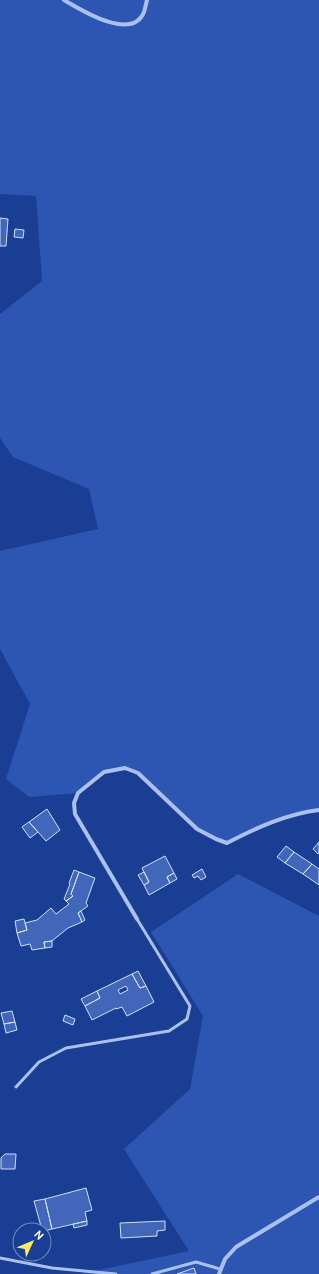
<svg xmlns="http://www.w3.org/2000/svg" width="319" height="1274" font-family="Cabin,sans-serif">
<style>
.green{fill:#2c56b1}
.building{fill:#4267ba;stroke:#d0defb;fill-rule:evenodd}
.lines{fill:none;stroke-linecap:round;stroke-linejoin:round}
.service{stroke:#aac0f0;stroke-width:3}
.minor{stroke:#aac0f0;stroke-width:4}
</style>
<rect width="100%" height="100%" fill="#193e93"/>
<!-- green -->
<path class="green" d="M0 0H319V811L287 817 227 843 197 829 138 773 125 768 104 772 78 793 29 797 6 779 30 704 0 649V551L98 529 89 489 13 457 0 438V314L42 281 36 196 0 194Z
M238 874 319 916V1274H80L189 1251 124 1149 190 1089 203 1016 151 932Z"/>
<!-- building -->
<path class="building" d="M0 218 8 219 6 246H0Z
M15 229 24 230 23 238 14 237Z
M47 809 60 830 46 841 29 822Z
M29 822 38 832 30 838 22 827Z
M319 842V853L318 854 313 849Z
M286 846 294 852 285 863 277 857Z
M294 852 312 864 303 874 285 863Z
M165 856 174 873 167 877 170 883 149 895 144 885 149 882 142 868Z
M312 864 319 869V885L303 874Z
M202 869 206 877 201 880 198 876 194 878 192 875Z
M74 870 79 872 71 894 73 896 66 901 64 899 70 884 69 883Z
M79 872 95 878 86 903 88 906 78 913 82 922 68 928 52 941 44 942 45 948 32 950 30 944 21 946 17 933 27 930 25 923 37 920 51 908 56 914 69 904 66 901 73 896 71 894Z
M144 872 149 882 144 885 138 875Z
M174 873 177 879 170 883 167 877Z
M81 911 85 920 82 922 78 913Z
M24 919 27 930 17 933 15 921Z
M52 941V947L45 948 44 942Z
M138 971 146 986 140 988 132 974Z
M132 974 140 988 146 986 154 1002 127 1016 122 1007 116 1009V1008L92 1020 85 1006 100 998 97 991ZM126 986 128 990 120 994 118 990Z
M97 991 100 998 85 1006 81 999Z
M12 1011 15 1022 4 1024 1 1013Z
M65 1015 75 1019 73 1025 63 1021Z
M15 1022 17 1030 6 1033 4 1024Z
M5 1154H16L15 1169H1V1158Z
M86 1188 92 1210 85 1212 87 1221 52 1229 45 1199Z
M45 1199 52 1229 44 1231 42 1230 34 1201Z
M87 1221V1225L74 1228 73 1224Z
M165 1221V1230L157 1231V1236L121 1238 120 1223Z
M194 1268 196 1274H177Z"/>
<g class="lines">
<!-- service -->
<path class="service" d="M16 1087 39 1062 66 1048 169 1031 187 1019 190 1006 137 919
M0 1258 52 1268 116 1274
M152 1274 196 1262 220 1269"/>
<!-- minor -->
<path class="minor" d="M64 0C81 10 132 42 144 12 145 9 146 4 147 0
M137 919 75 814 74 803 78 793 104 772 125 768 138 773 197 829 216 839 227 843C256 828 286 814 319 810
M219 1274 225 1259 236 1247 319 1197"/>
</g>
<!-- north arrow -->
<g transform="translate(32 1242) rotate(46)"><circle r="19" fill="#193e93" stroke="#758bbe"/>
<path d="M0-3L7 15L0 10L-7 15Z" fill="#ffe868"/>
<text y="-6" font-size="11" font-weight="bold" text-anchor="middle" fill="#ffffff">N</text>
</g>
</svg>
